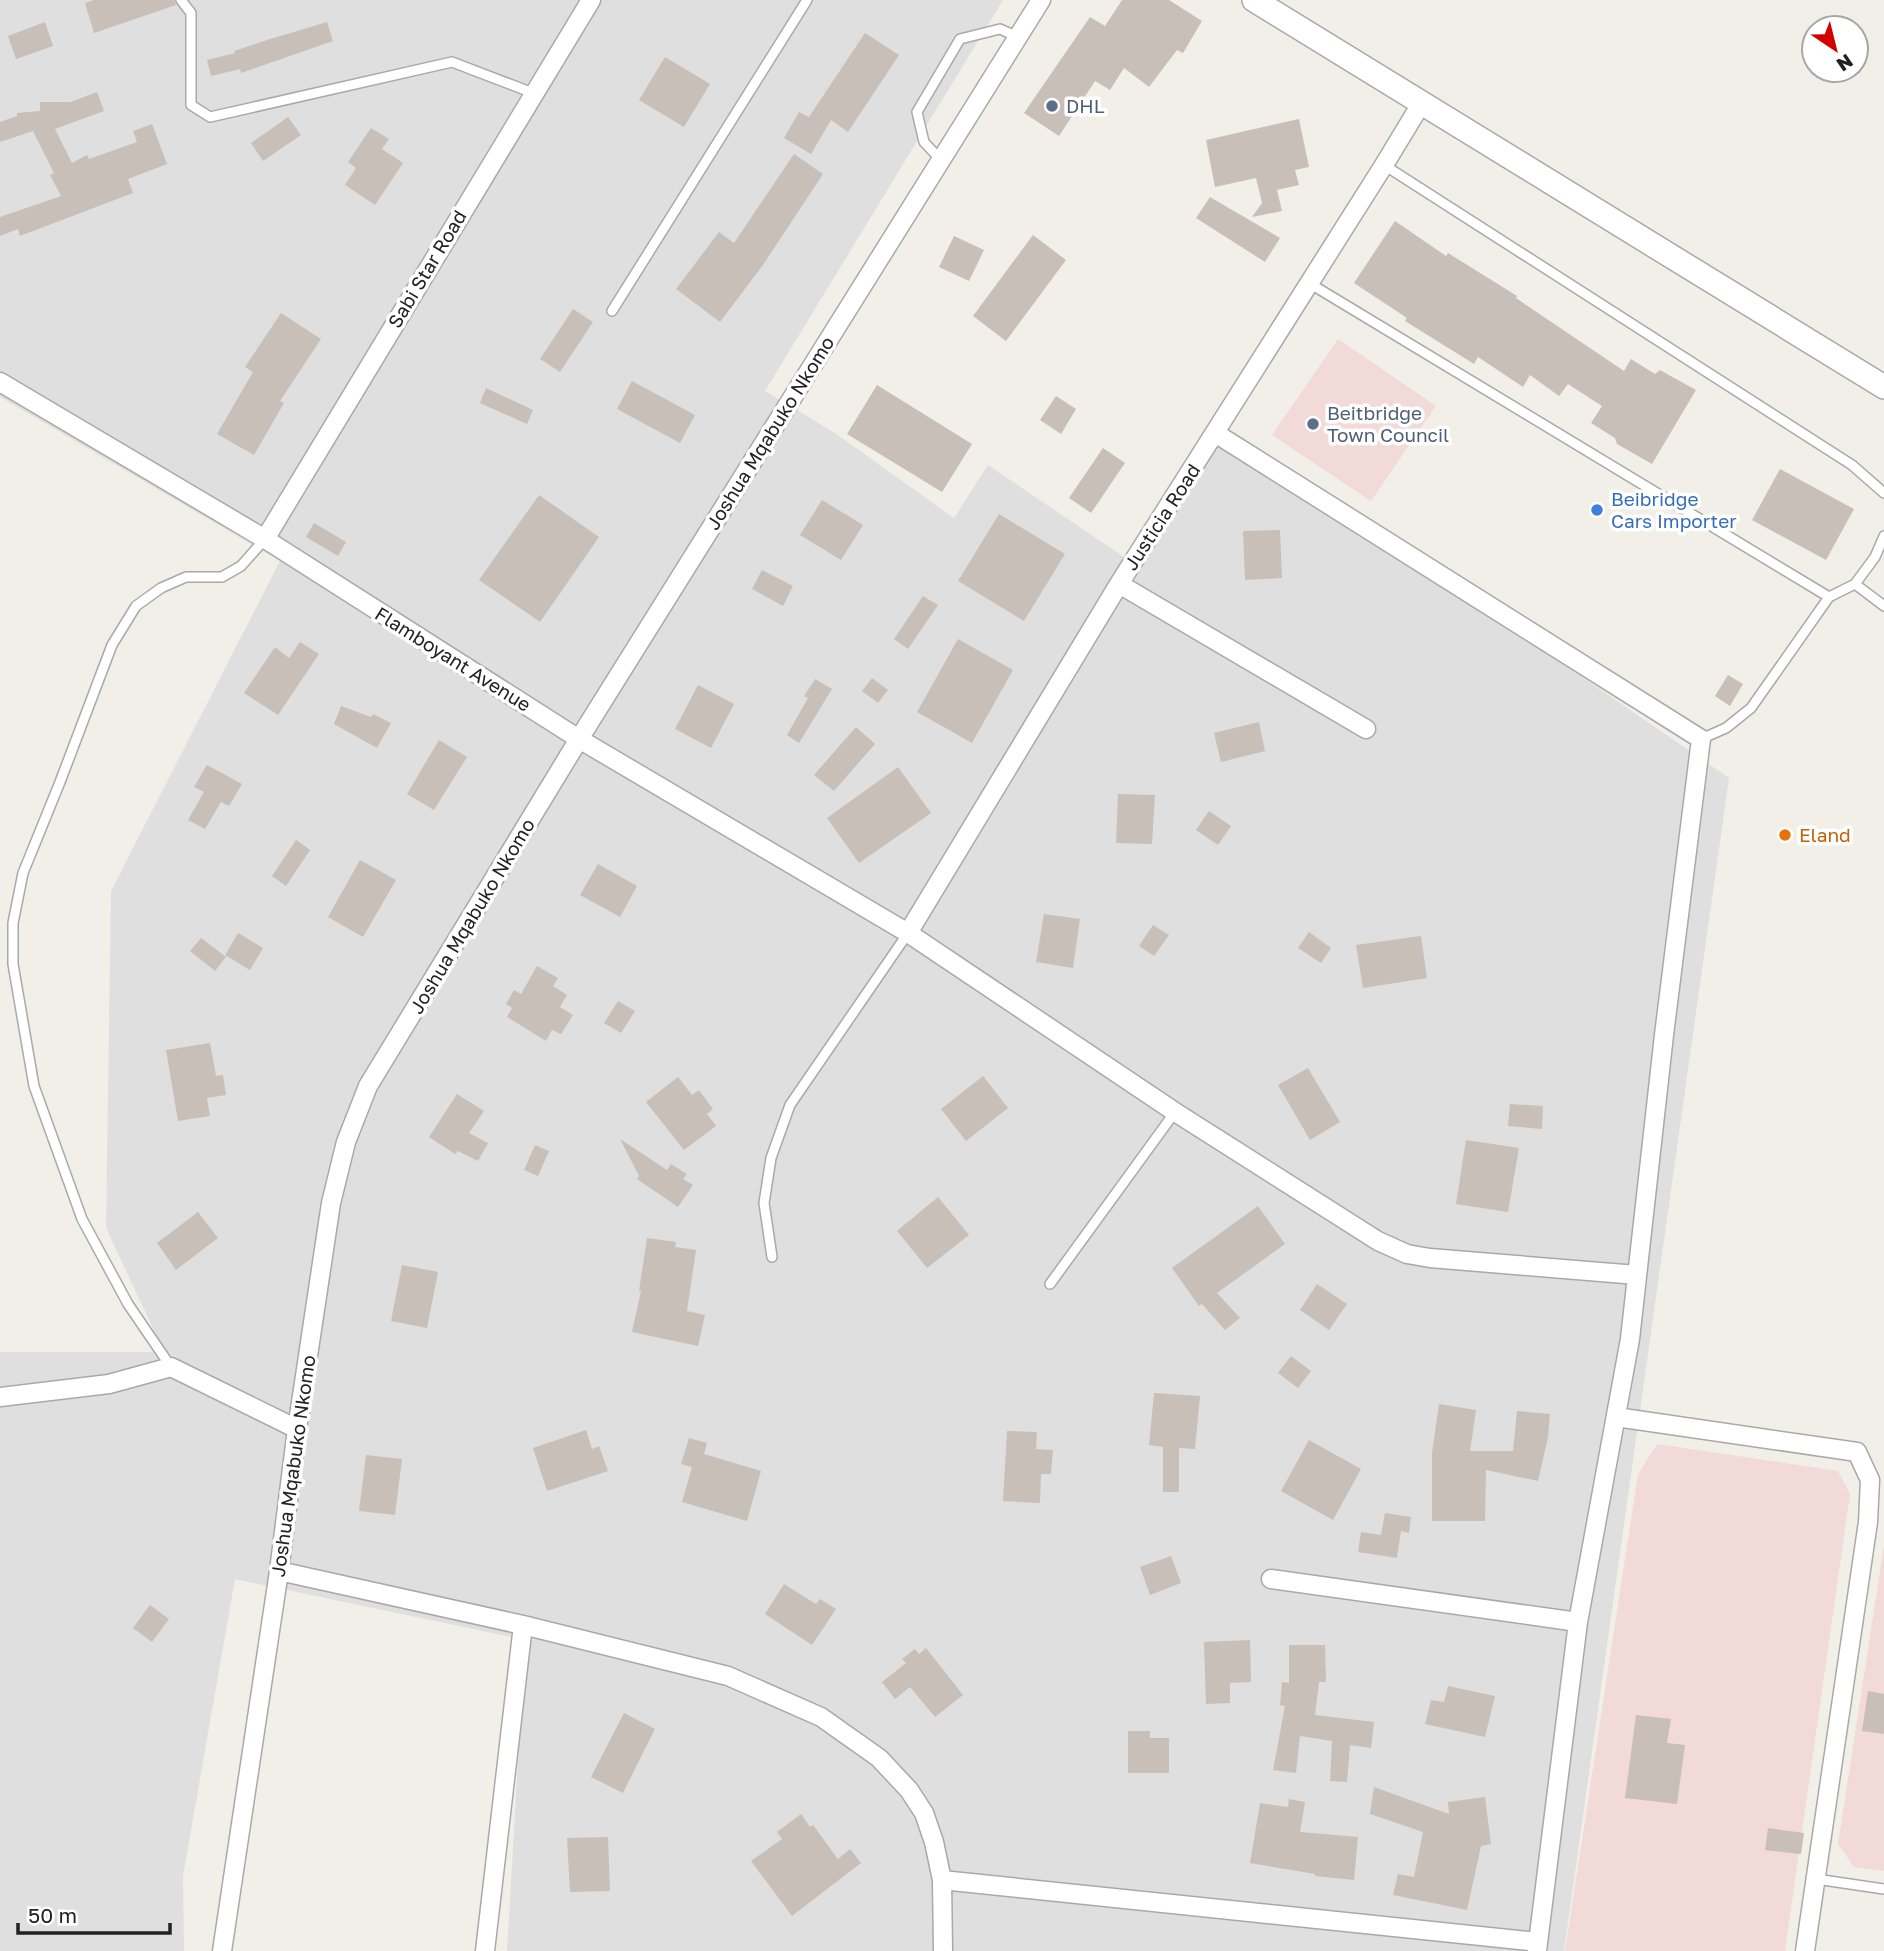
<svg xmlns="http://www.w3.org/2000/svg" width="1884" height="1951" font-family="'Golos Text',sans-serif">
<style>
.residential{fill:#e0dfdf}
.commercial{fill:#f2dad9}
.building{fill:#c7bfb8}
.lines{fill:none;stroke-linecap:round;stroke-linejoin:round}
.service-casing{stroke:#a9a9a9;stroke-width:12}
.minor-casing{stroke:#a9a9a9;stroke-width:21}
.tertiary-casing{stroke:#a9a9a9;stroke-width:26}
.service{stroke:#fff;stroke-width:9}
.minor{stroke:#fff;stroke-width:18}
.tertiary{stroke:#fff;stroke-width:23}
.service-dot{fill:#5c6f8a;stroke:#fff;stroke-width:2.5}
.shop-dot{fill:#3f7fe0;stroke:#fff;stroke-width:2.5}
.food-dot{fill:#e8710a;stroke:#fff;stroke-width:2.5}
.labels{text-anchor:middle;stroke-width:7;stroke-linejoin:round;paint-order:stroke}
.service-label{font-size:19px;fill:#4e5e75;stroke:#fff;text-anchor:start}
.street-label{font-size:19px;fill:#222;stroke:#fff}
.shop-label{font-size:19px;fill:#366cbe;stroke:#fff;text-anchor:start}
.food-label{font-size:19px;fill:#c56008;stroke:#fff;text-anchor:start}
</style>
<rect width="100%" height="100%" fill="#f2efe9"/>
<!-- residential -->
<path class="residential" d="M0 0H1003L765 391 835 433 954 518 988 465 1127 559 1217 426 1729 778 1564 1951H507L525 1640 235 1579 183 1876 184 1951H0V1352H164L106 1228 111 891 280 561 0 397Z"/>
<!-- commercial -->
<path class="commercial" d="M1338 339 1436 406 1371 501 1272 435Z
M1657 1444 1838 1471 1850 1494 1785 1951H1565L1638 1474Z
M1884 1545V1871L1854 1867 1838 1844Z"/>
<!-- building -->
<path class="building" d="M94 0H174L176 5 94 33 85 3Z
M1122 0H1169L1202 21 1183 53 1177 50 1149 87 1124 68 1110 90 1095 81 1059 136 1024 113 1090 17 1105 26Z
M45 22 53 46 16 59 8 36Z
M327 22 333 41 241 73 240 69 211 76 207 60 235 53 234 51 267 40Z
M865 33 899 55 848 132 831 120 811 154 784 138 799 112 809 117Z
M665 57 710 84 684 127 639 100Z
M97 92 104 111 55 129 72 163 87 155 89 159 137 142 133 131 152 124 167 164 128 179 133 193 20 236 18 229 0 236V217L61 196 50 175 54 173 33 131 0 142V122L17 116V113L40 111V102H71Z
M288 117 301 135 263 161 251 143Z
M1299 119 1309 167 1295 170 1299 185 1277 190 1282 211 1252 217 1262 203 1256 178 1215 187 1206 140Z
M371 128 389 139 382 149 403 163 375 205 345 185 356 168 348 162Z
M794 154 823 174 763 265 720 322 676 289 719 232 734 243Z
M1210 197 1280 238 1265 262 1196 218Z
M1395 221 1446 256 1448 253 1517 296 1516 298 1624 371 1631 359 1655 374 1660 370 1696 390 1652 464 1617 444 1615 438 1591 423 1602 406 1568 384 1559 396 1530 375 1523 387 1478 357 1474 364 1405 321 1407 318 1354 283Z
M1033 235 1066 260 1006 341 973 316Z
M954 236 984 250 969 281 939 267Z
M573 309 593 322 560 372 540 359Z
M281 313 321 339 280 401 284 403 254 455 217 434 253 372 245 367Z
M632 381 695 415 680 443 617 409Z
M877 385 972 444 942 492 847 434Z
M486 388 533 410 527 424 480 403Z
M1056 396 1076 409 1061 434 1040 420Z
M1103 448 1125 463 1091 513 1069 498Z
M1780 469 1854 509 1826 560 1752 520Z
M539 495 599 537 540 622 479 580Z
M822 500 863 525 841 560 800 535Z
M999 514 1065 554 1024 621 958 581Z
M314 523 346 542 338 556 306 537Z
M1280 530 1282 578 1245 580 1243 531Z
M762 570 793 586 783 606 752 589Z
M923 596 938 605 908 649 894 639Z
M958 639 1013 670 972 743 917 712Z
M300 642 319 654 278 715 244 693 275 647 289 658Z
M1728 675 1743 684 1730 706 1715 696Z
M872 678 888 690 878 703 862 691Z
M815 679 832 689 799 743 787 735 808 698 804 696Z
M698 685 734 704 711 748 675 729Z
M341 706 371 717 373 714 391 723 377 748 334 724Z
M1259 722 1265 751 1221 762 1214 733Z
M856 727 875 744 834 791 814 775Z
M439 740 467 757 434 810 407 794Z
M207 765 242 784 229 806 221 802 205 829 188 820 204 792 194 787Z
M898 767 931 813 859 863 827 818Z
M1118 794 1155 795 1152 844 1116 843Z
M1209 811 1231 826 1218 845 1196 830Z
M296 840 310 850 286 886 272 876Z
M360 860 396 880 363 937 328 917Z
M598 864 637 886 620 917 580 895Z
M1044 914 1080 919 1073 968 1036 962Z
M1153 925 1169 935 1154 956 1139 946Z
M1309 932 1331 948 1321 963 1298 948Z
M238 933 263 948 250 970 225 955Z
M1421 936 1427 978 1363 988 1356 945Z
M201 938 226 957 215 971 190 951Z
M537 966 558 978 553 986 567 995 560 1007 573 1015 561 1034 552 1030 546 1041 507 1017 512 1008 506 1004 514 990 521 994Z
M618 1001 635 1011 621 1033 604 1023Z
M210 1043 216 1076 223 1075 226 1095 207 1098 210 1116 178 1121 166 1050Z
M1308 1068 1340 1122 1310 1140 1278 1085Z
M983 1076 1008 1108 966 1141 941 1109Z
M678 1077 692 1095 699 1090 713 1109 707 1114 716 1126 684 1150 646 1102Z
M457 1094 484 1111 469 1133 488 1143 478 1161 458 1151 455 1154 429 1137Z
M1510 1104 1543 1106 1542 1129 1508 1126Z
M620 1139 667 1170 671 1164 687 1174 683 1179 693 1185 678 1207 637 1179 639 1176Z
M1466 1140 1519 1148 1508 1212 1456 1204Z
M535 1145 549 1151 538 1176 524 1170Z
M938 1197 969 1235 927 1268 897 1231Z
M1258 1206 1285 1244 1217 1293 1240 1318 1225 1330 1202 1304 1199 1306 1172 1268Z
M198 1212 218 1238 176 1270 157 1243Z
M647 1238 676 1242 675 1247 696 1250 687 1311 705 1315 698 1346 632 1332 641 1291H639Z
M402 1265 438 1272 427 1328 391 1321Z
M1317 1284 1347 1304 1329 1330 1300 1310Z
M1291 1356 1311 1371 1298 1388 1278 1373Z
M1154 1393 1200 1396 1195 1449 1179 1448V1492H1163V1447L1149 1445Z
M1439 1404 1476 1410 1470 1451H1513L1517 1411 1550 1414 1548 1437 1538 1481 1486 1470 1485 1521H1432V1453Z
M586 1430 592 1449 599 1446 608 1471 547 1491 533 1448Z
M1007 1431 1037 1432 1036 1449 1053 1450 1051 1474H1041L1040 1503 1003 1501Z
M689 1438 707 1443 704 1454 761 1471 747 1521 682 1502 692 1467 681 1464Z
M1309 1440 1361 1469 1333 1520 1281 1491Z
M366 1455 402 1459 395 1515 359 1511Z
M1385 1513 1411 1517 1409 1533 1401 1531 1397 1558 1358 1552 1361 1532 1381 1535Z
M1171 1556 1181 1583 1150 1595 1140 1567Z
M784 1584 816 1604 820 1599 836 1609 812 1645 765 1614Z
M150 1605 169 1619 152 1642 133 1628Z
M1250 1640 1251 1682 1230 1683V1703L1206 1704 1204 1642Z
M1289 1645H1325L1326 1682H1319L1315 1715 1374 1722 1371 1748 1350 1745 1347 1782 1330 1781 1332 1741 1300 1736 1296 1773 1273 1770 1285 1706 1280 1705 1282 1682 1289 1683Z
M926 1648 963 1695 935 1717 910 1687 895 1699 882 1682 906 1663 902 1659 915 1649 919 1654Z
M1448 1686 1495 1696 1485 1737 1425 1724 1431 1700 1444 1702Z
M1868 1691 1884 1694V1734L1862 1731Z
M624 1713 655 1729 623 1793 591 1777Z
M1636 1715 1671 1719 1667 1743 1685 1745 1677 1804 1625 1798Z
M1128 1731H1150V1738H1169V1773H1128Z
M1374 1787 1449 1814 1448 1802 1485 1797 1491 1844 1481 1846 1467 1910 1393 1895 1398 1874 1414 1877 1423 1832 1370 1814Z
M1289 1799 1305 1802 1300 1832 1358 1837 1354 1880 1315 1876V1874L1250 1863 1260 1803 1288 1807Z
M801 1814 810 1827 813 1825 838 1859 850 1849 861 1863 792 1916 751 1861 782 1839 777 1832Z
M1768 1828 1804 1833 1801 1854 1765 1850Z
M608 1837 610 1891 570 1892 567 1838Z"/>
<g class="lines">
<defs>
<path id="service" d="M181 0 191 13V105L210 117 452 62 533 93
M941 160 924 142 917 112 960 39 1000 29 1018 37
M1384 165 1852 465 1884 493
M1309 283 1829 597
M612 311 807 0
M1855 584 1884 606
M1701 739 1726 728 1751 708 1829 597 1855 584 1875 557 1884 536
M772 1257 764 1203 771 1158 790 1105 908 933
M1050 1284 1175 1112
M171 1367 128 1304 82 1219 34 1086 13 964V923L23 873 60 782 112 645 136 606 161 588 186 577H222L241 566 265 539
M1816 1879 1884 1889"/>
<path id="minor" d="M0 382 265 539 579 739 908 933 1175 1112 1378 1241 1407 1254 1430 1258 1637 1275
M1215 433 1701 739 1664 1035 1630 1339 1578 1622 1537 1951
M265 539 591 0
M1119 584 1366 729
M908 933 1119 584 1384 165 1421 104
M0 1397 109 1384 171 1367 297 1429
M1616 1417 1857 1452 1870 1480 1868 1522 1805 1951
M279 1571 523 1625 728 1676 821 1717 879 1758 909 1790 924 1813 934 1842 942 1880 943 1951
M1271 1579 1578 1622
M942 1880 1538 1942
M222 1951 279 1571 297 1429 331 1203 346 1142 368 1086 579 739 1041 0
M485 1951 523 1625"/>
<path id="tertiary" d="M1254 0 1884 387"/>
</defs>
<!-- service casing -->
<use href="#service" class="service-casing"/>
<!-- minor casing -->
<use href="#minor" class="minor-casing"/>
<!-- tertiary casing -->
<use href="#tertiary" class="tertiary-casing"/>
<!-- service -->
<use href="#service" class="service"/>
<!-- minor -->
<use href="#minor" class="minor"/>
<!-- tertiary -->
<use href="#tertiary" class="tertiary"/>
</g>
<!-- markers -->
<g class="service-dot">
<circle cx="1052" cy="106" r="7"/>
<circle cx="1313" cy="424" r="7"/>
</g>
<circle class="shop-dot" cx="1597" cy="510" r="7"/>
<circle class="food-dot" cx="1785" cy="835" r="7"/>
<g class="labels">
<!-- service labels -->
<g class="service-label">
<text x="1066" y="113">DHL</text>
<text x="1327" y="420">Beitbridge<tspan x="1327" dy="22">Town Council</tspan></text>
</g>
<!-- street labels -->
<g class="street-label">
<text transform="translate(427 269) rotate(-59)" y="7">Sabi Star Road</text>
<text transform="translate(770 433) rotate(-58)" y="7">Joshua Mqabuko Nkomo</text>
<text transform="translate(1162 517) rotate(-57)" y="7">Justicia Road</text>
<text transform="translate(453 659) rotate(32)" y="7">Flamboyant Avenue</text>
<text transform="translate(472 916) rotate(-59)" y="7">Joshua Mqabuko Nkomo</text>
<text transform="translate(293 1466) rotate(-82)" y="7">Joshua Mqabuko Nkomo</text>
</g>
<!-- shop labels -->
<g class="shop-label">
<text x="1611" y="506">Beibridge<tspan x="1611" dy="22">Cars Importer</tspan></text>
</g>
<!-- food labels -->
<g class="food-label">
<text x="1799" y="842">Eland</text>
</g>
</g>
<!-- north arrow -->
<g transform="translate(1835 49) rotate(145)"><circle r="33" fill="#ffffff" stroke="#a7a7a7" stroke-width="2"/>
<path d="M0-5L12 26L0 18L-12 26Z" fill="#d40000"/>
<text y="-10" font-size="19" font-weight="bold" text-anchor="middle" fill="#222222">N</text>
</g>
<!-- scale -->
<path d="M18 1923v10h152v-10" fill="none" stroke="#222222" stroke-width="3.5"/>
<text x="28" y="1923" font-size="21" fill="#222222" stroke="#ffffff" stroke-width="5" paint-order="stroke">50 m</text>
</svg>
